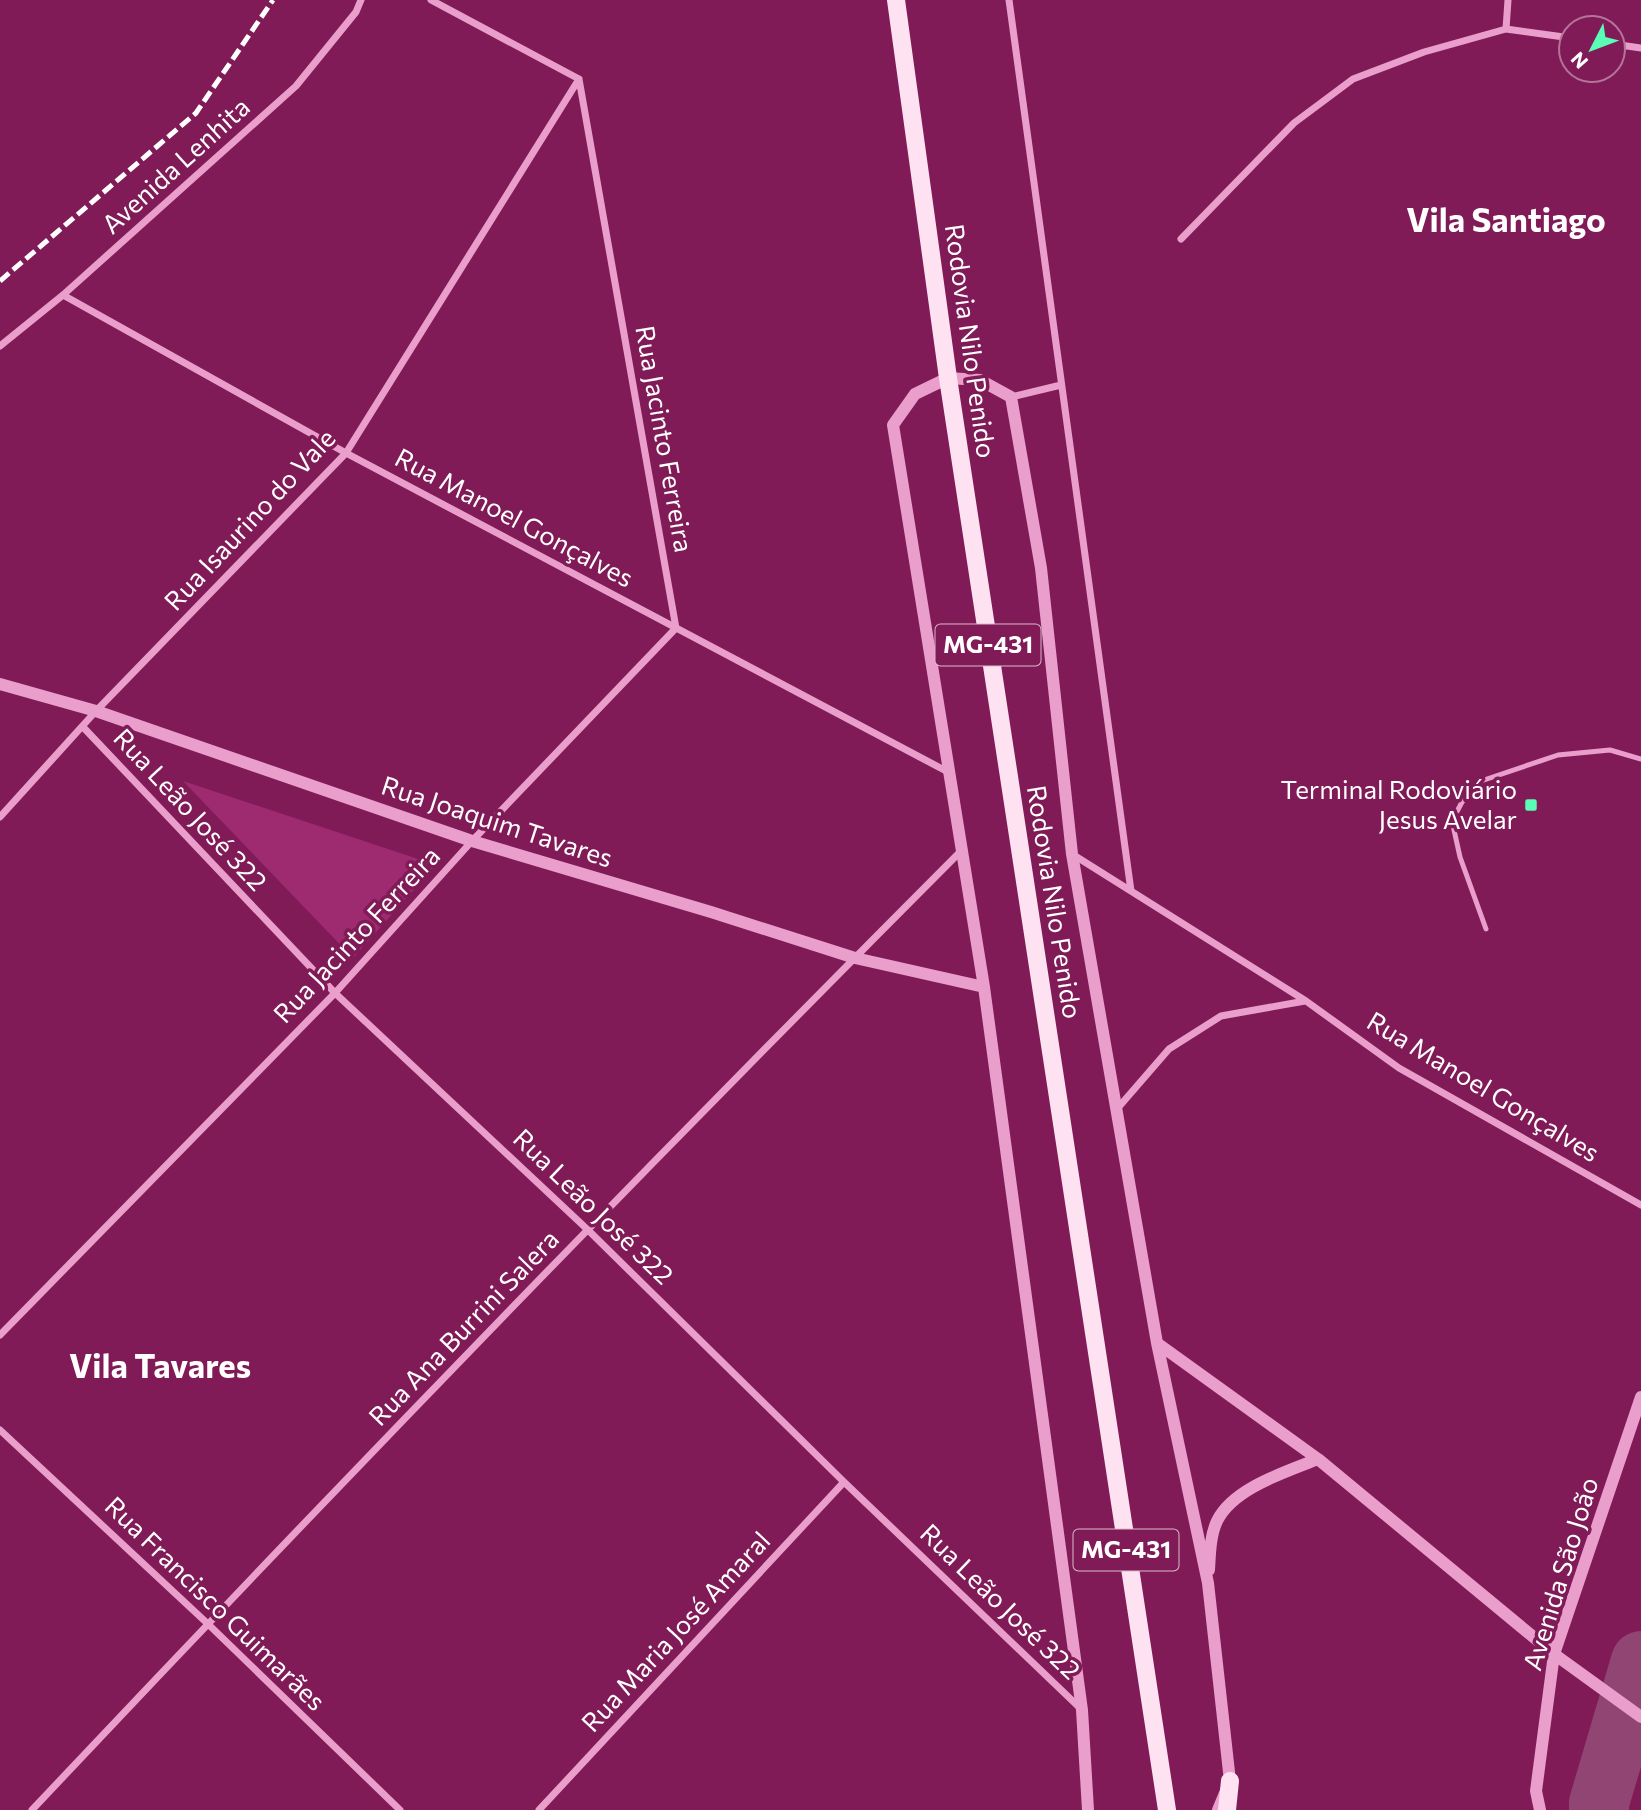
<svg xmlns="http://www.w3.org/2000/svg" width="1641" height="1810" font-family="Commissioner,sans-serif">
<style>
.green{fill:#9e2a70}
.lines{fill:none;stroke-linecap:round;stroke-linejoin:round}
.river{stroke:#914572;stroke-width:60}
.service{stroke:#ea9ecc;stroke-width:5}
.minor{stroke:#ea9ecc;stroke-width:7}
.tertiary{stroke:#ea9ecc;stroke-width:12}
.primary{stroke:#fee2f1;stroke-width:18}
.rail{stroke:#fff;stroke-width:5;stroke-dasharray:12 5;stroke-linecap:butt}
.poi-dot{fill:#5bfcb5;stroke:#811b57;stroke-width:2.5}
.labels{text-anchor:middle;stroke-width:7;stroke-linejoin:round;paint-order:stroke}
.shield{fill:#811b57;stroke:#d9bbcd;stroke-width:2}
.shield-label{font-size:24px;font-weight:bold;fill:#fff}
.street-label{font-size:26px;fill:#fff;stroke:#811b57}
.poi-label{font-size:26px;fill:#fff;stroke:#811b57;text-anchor:end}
.district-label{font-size:33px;font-weight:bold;fill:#fff;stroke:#811b57}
</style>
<rect width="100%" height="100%" fill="#811b57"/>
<!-- green -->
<path class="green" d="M183 781 436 865 353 958Z"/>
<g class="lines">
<!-- river -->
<path class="river" d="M1599 1810V1803L1641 1661"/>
<!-- service -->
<path class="service" d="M1486 929 1460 857 1452 821 1462 802 1481 781 1558 755 1610 750 1641 759"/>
<!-- minor -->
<path class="minor" d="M431 0 579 79
M1009 0 1131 891
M1506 29 1508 0
M1613 44 1641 48
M1181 239 1294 123 1353 79 1424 52 1506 29 1571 38
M63 295 346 453 948 772
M0 346 63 295 296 86 356 12 361 0
M1011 397 1061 385
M83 727 335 993 588 1230 844 1482 1080 1708
M0 817 96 711 346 453 579 79
M1072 854 1306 1001 1399 1068 1641 1205
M1117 1109 1169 1049 1221 1016 1305 1001
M0 1335 335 993 472 841 676 628 579 79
M0 1430 208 1624 400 1810
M32 1810C337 1486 647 1166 961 851
M539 1810 844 1482"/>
<!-- tertiary -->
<path class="tertiary" d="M0 684 96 711 472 841 711 912 855 958 984 987
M1157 1343 1318 1459 1554 1654 1641 1717
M1209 1570C1210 1554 1210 1536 1217 1521 1233 1488 1286 1472 1318 1459
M1088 1810 1082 1710 984 987 893 425 915 394 948 378 980 380 1011 397 1041 568 1072 854 1157 1343 1208 1583 1230 1781 1218 1810
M1540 1810 1536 1791 1554 1654 1641 1397"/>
<!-- primary -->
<path class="primary" d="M896 0 948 378 1167 1810
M1227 1810 1230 1781"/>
<!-- rail -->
<path class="rail" d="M0 281 196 113 273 0"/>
</g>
<!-- markers -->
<rect class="poi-dot" x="1524" y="798" width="14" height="14" rx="3.5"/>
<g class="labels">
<!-- shield labels -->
<g class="shield">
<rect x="935.5" y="624.5" width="105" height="41" rx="5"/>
<rect x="1073.5" y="1529.5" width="105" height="41" rx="5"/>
</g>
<g class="shield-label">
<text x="988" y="653">MG-431</text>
<text x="1126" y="1558">MG-431</text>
</g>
<!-- street labels -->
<g class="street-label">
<text transform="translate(176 166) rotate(-42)" y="9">Avenida Lenhita</text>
<text transform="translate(970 341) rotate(82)" y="9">Rodovia Nilo Penido</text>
<text transform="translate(664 439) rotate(80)" y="9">Rua Jacinto Ferreira</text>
<text transform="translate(514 518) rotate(28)" y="9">Rua Manoel Gonçalves</text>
<text transform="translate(250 520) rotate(-47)" y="9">Rua Isaurino do Vale</text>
<text transform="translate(190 810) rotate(47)" y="9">Rua Leão José 322</text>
<text transform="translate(497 822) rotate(18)" y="9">Rua Joaquim Tavares</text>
<text transform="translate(1054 902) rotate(81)" y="9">Rodovia Nilo Penido</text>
<text transform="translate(357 935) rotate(-47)" y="9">Rua Jacinto Ferreira</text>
<text transform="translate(1483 1087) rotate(31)" y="9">Rua Manoel Gonçalves</text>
<text transform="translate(593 1207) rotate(44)" y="9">Rua Leão José 322</text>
<text transform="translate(464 1328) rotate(-46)" y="9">Rua Ana Burrini Salera</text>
<text transform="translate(1561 1574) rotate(-73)" y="9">Avenida São João</text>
<text transform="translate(1000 1602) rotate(44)" y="9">Rua Leão José 322</text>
<text transform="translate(215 1604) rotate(44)" y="9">Rua Francisco Guimarães</text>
<text transform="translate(676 1632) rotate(-47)" y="9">Rua Maria José Amaral</text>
</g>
<!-- poi labels -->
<g class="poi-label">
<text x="1517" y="799">Terminal Rodoviário<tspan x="1517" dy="30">Jesus Avelar</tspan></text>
</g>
<!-- district labels -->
<g class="district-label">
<text x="1506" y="232">Vila Santiago</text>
<text x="160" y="1378">Vila Tavares</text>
</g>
</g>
<!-- north arrow -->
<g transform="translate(1592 49) rotate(228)"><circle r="33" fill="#811b57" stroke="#b3769a" stroke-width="2"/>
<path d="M0-5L12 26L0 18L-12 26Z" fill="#5bfcb5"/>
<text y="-10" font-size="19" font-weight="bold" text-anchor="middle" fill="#ffffff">N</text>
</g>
</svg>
